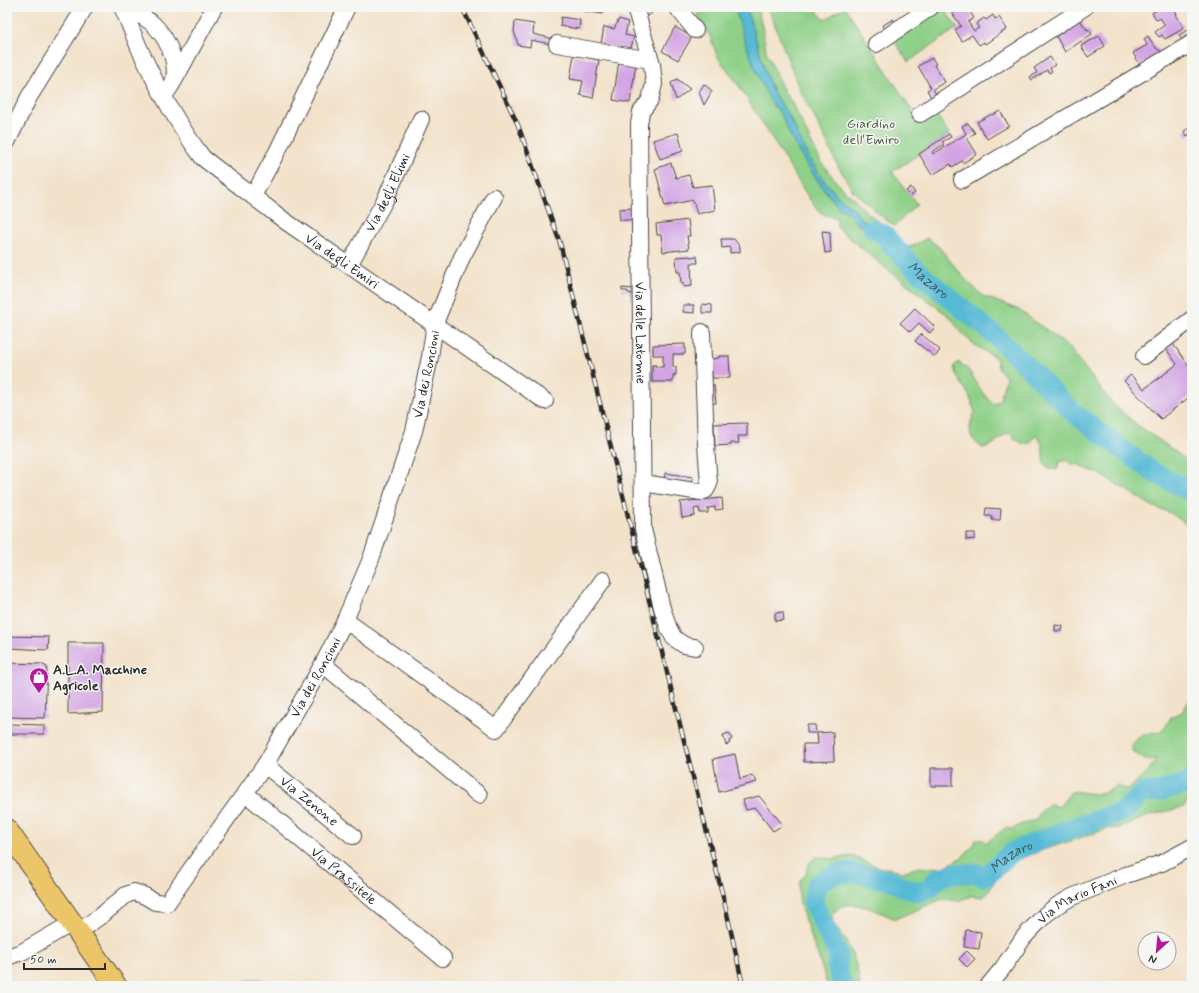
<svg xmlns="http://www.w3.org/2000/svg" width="1199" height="993" font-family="Mynerve,sans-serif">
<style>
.green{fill:#8fd088;stroke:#5d7e5a}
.water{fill:#57bad5;stroke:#417280}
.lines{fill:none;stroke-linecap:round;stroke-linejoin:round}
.river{stroke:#57bad5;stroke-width:20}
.building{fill:#d3a4e3}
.minor-casing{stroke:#494643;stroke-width:18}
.major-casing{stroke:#494643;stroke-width:23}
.minor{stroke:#fff;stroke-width:16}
.major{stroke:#ecc569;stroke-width:21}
.rail-casing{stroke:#2b2b2b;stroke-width:4.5}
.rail{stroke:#f6f6f2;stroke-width:3;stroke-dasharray:9;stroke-linecap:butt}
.labels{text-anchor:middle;stroke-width:3;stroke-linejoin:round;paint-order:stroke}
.park-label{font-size:14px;fill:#495d47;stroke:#f6f6f2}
.street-label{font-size:14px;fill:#2b2b2b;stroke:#f6f6f2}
.poi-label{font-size:14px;font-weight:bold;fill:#2b2b2b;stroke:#f6f6f2;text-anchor:start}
.water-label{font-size:15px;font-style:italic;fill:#3a5d66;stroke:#f6f6f2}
</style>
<rect width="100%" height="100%" fill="#f6f6f2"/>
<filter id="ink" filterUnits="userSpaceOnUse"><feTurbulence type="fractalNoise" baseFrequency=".025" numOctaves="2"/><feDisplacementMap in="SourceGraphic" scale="8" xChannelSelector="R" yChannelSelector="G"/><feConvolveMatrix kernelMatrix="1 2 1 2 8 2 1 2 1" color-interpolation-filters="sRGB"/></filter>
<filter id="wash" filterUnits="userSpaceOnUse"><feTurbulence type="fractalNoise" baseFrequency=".012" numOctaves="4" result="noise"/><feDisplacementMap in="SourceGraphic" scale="16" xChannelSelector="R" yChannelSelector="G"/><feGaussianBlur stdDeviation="0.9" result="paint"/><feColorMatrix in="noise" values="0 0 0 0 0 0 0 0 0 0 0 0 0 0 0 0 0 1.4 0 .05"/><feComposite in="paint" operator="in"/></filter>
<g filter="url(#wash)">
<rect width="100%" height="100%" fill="#f3e2ca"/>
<!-- green -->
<path class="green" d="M702 7H735L754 64 774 107 779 111 782 116C795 151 816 180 840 209 852 211 850 216 857 223 864 229 873 233 881 236L884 242 892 245 890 239 880 230 861 219 854 209 839 198 822 178 808 157 789 116 774 94 767 77 746 7H757L762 26 766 51 784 92 791 101 821 162 842 189 855 199 863 209 895 236 899 244 911 247 927 238 938 246 965 279 983 296 1019 310 1067 345 1107 397 1117 408 1136 424 1172 449 1192 465V533L1186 524 1171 513 1154 507 1098 473 1086 469 1080 465 1072 464 1067 460 1059 462 1057 470C1039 466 1045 461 1042 446 1042 442 1038 439 1036 435L1031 442 1025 445 1015 439 1010 433 1004 435 992 445 982 448C979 445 974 441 972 438 968 429 971 419 975 412L969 395 956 375 954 366 958 362C972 369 974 381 982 392 986 397 990 401 994 404L1000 400 1006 377 998 368 996 358 976 346 960 331 950 317 878 262 837 227V219C833 216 830 216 825 215 818 212 813 204 809 198L739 86 717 56 711 38 698 15Z
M768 7H814L824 20 845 7 918 120 934 110 949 134 892 172 917 204 895 226 886 220 853 191 838 166 815 118 800 91Z
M937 7H943L957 28 908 62 892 37Z
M1192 696V794L1184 807 1151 815 1119 828 1107 829 1043 850 1017 860 994 882 984 897 971 896 958 901 942 899 895 919C879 912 859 901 842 906 838 907 835 912 832 915 832 926 838 927 843 936 852 950 859 970 860 986H827C824 972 819 958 814 945 807 924 795 902 800 880L806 874 808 864 816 857H824L830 859 852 856 875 866 882 868H888L902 872 919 867 927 868 945 867 962 857 974 845 976 840 982 839 986 843 1005 828 1012 829 1026 822 1037 820C1039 813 1044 807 1050 804L1059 807 1071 792C1080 790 1089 795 1098 794 1104 794 1110 789 1116 786L1128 789C1140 781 1149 771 1157 759L1145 760 1132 751V745L1142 734 1159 732 1165 727 1171 717 1182 712Z
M251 979C260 979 269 979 276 986H230Z"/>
<!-- water -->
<path class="water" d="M735 7H746L767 77 774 94 789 116 808 157 822 178 839 198 854 209 861 219 886 234 893 246 884 242 881 236C872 233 864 228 857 223 850 217 851 211 840 209 816 180 795 151 782 116 778 109 772 105 769 98 755 73 742 35 735 7Z"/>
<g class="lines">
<!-- river -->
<g class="river">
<path id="s1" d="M873 229 885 235 893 246 918 272 996 336 1076 415 1153 472 1192 492"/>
<path id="s2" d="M842 986 837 966 838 954 813 903 816 886 825 879 836 874 849 872 893 881 903 887 919 892 930 888 937 879 950 874 975 873 983 877 988 875 1004 859 1014 851 1067 830 1125 811 1137 798 1144 793 1160 791 1187 784 1192 779"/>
</g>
</g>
<g id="blocks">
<!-- building -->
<path class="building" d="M585 7H605L603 14 584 11Z
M638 7H649L652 13 643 20Z
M948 7H967L974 18 968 22 974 31 979 28 976 24 984 18 986 20 993 15 995 19 999 17 1007 29 985 44 984 42 979 45 972 35 962 41 955 30 961 26Z
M1161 7H1174L1171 9 1173 11 1175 10 1177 14 1176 15 1183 26 1181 30 1165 39 1162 35 1159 37 1155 32 1165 25 1160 18 1157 20 1152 13Z
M561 17 580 20 579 29 560 26Z
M619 19 628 22 625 35 634 37 630 51 601 44 604 27 614 29Z
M893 19 897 25 886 32 882 26Z
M1080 20 1087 30 1088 29 1092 34 1065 52 1056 36Z
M515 21 534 24 533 34 550 38V44L531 40 530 47 518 45 514 31Z
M675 27 692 37 678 60 662 51Z
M1191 28 1192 34 1182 40 1179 35Z
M1099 36 1105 46 1088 57 1081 46Z
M1148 36 1156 48 1162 52 1140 65 1133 53 1147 45 1144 39Z
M574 55 599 60 593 98 580 95 583 81 570 79Z
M1050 57 1055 65 1050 68 1052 71 1049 73 1047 70 1032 80 1030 77 1037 73 1034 68Z
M932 58 936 64 934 65 945 82 933 89 938 97 933 101 927 90 931 88 918 66Z
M619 61 636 63 630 103 613 100Z
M677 79 690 89 676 100 671 83Z
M704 84 712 91 704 105 699 92Z
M1000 111 1009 126 987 139 977 122 992 114 993 115Z
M968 123 975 133 967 138 977 154 963 163 962 161 952 167 951 164 932 175 919 154 949 134 951 137 942 142 944 144 932 152 933 154 966 134 962 126Z
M1189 128 1192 133 1187 136 1184 131Z
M678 133 683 151 660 159 653 140Z
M671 163 676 178 689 175 693 187 712 185 715 210 697 214 693 200 665 206 655 169Z
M911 187 915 193 911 196 906 191Z
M634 208 635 220H620L619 209Z
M688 220 690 236H687L689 249 663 252 661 235H657L656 224Z
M822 231 830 232 831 252 825 253Z
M721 239H734L740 247V252L730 253V247L722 248Z
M690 256V257L697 256 698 263H691L692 286 683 287V283H681L680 272H677L676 257Z
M622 288 634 289V294L628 293V291H622Z
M702 304 712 305V313H702Z
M683 305H694V313L683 312Z
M915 308 935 327 930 333 919 323 910 332 900 323Z
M921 334 940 350 935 357 915 341Z
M685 344V354H673V367H676V375H673V382H652V365H656V367H663V355H653V345Z
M1173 344 1192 370V395L1161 419 1124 381 1131 375 1144 389 1162 376 1177 364 1166 349Z
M719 356H729L730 378H712L711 359 719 358Z
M707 385H714L716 403 708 404Z
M747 423V436H738L739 443H731V445L715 446 714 424Z
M665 473 693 477 692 487 664 482Z
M722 498 723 509 715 510V507L708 508V513H700L699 508 694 509 695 516 682 518 680 502Z
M986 508 1001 509 1000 520H992V516H985Z
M966 533H975V539L966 540Z
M783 612 784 620 775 621V613Z
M1055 625 1063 626 1062 631H1055Z
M7 636 49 637 48 650 7 648Z
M68 643H104L103 712 68 714Z
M7 663 41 664 47 667 45 718 9 717 10 693H7Z
M7 724 44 725V734H7Z
M807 725H815L816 733H807Z
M833 732 834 761 804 762 803 744H818L817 733Z
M729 733 732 739 729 741 730 743 726 745 723 735Z
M735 754 740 779 752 775 757 782 719 792 713 759Z
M931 768H953V786H931Z
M759 796 783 825 773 831 755 808 746 810 743 800Z
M966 930 981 932 979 949 964 947Z
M967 951 975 959 967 967 959 959Z"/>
</g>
</g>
<g filter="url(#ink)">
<use href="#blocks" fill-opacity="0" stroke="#494643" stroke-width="1"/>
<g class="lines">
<defs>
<g id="minor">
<path id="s3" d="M122 7C129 22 134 37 141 52 158 89 179 126 203 158L285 221 545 401"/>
<path d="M125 7C134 12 146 17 154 25 167 38 178 61 174 80 172 86 167 91 164 96"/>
<path id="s4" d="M635 7 652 65 654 84 650 100 641 112 639 124 643 529 662 608 669 629 674 638 684 645 695 647"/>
<path d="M677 7 695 30"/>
<path d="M557 44 651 60"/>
<path d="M876 44 931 7"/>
<path d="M175 79 214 7"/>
<path d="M920 114 1085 7"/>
<path d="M7 142 29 97 85 7"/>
<path d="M962 180 1192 43"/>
<path d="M253 196 278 150 347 7"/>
<path id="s5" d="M349 265 385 200 421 119"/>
<path d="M1144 356 1192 319"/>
<path d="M643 483 701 492 706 490 709 484 706 445 702 332"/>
<path d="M345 620 496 729 603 580"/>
<path d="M323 664 479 795"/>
<path id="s6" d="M265 765 353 836"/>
<path id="s7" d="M245 793 443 958"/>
<path id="s8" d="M78 932 102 915 126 895 134 892 145 896 155 902 167 903 265 765 323 664 345 620 371 559 414 431 430 357 435 323 462 257 494 197"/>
<path d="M7 957 22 952 72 923"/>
<path id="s9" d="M988 986 1002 969 1024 937 1046 914 1058 905 1072 897 1126 875 1162 863 1192 847"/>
</g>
<path id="major" d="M7 830 116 986"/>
</defs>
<!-- minor casing -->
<use href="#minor" class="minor-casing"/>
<!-- major casing -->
<use href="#major" class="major-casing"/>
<!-- minor -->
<use href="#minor" class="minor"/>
<!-- major -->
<use href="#major" class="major"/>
<defs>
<path id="rail" d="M462 7 518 125 560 243 726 909 743 986"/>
</defs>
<!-- rail casing -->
<use href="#rail" class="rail-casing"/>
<!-- rail -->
<use href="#rail" class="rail"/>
</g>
</g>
<!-- icons -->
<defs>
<symbol id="shop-pin" viewBox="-11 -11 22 30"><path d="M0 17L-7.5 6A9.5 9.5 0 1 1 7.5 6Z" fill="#b5179e" stroke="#f6f6f2"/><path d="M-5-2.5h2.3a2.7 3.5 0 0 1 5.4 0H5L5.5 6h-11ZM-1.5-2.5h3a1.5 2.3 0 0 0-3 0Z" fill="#fff"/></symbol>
</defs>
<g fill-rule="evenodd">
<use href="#shop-pin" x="28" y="666" width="22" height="30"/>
</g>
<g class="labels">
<!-- park labels -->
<g class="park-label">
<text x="871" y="128">Giardino<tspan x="871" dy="16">dell'Emiro</tspan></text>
</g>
<!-- street labels -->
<g class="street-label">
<text dy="5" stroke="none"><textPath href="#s5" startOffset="82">Via degli Elimi</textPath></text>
<text dy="5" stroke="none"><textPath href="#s3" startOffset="345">Via degli Emiri</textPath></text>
<text dy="5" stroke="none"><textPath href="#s4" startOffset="332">Via delle Latomie</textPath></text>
<text dy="5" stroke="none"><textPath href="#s8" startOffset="699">Via dei Roncioni</textPath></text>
<text dy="5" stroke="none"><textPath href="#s8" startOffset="375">Via dei Roncioni</textPath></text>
<text dy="5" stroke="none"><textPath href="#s6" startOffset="57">Via Zenone</textPath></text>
<text dy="5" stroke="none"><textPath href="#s7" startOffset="129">Via Prassitele</textPath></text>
<text dy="5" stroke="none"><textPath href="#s9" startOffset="127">Via Mario Fani</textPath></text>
</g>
<!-- poi labels -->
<g class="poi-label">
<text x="53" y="674">A.L.A. Macchine<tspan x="53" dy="16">Agricole</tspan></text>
</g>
<!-- water labels -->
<g class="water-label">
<text dy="5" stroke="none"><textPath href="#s1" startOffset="76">Mazaro</textPath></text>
<text dy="5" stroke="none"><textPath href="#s2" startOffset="323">Mazaro</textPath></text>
</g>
</g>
<!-- margin -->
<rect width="1199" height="993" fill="none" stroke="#f6f6f2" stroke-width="24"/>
<!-- north arrow -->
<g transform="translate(1157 951) rotate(207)"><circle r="19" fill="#f6f6f2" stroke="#a5a5a2"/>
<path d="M0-3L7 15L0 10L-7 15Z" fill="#b5179e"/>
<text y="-6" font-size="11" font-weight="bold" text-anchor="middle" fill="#2b2b2b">N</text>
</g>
<!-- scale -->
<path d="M24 963v6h81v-6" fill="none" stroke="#2b2b2b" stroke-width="2"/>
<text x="30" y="963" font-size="12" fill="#2b2b2b" stroke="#f6f6f2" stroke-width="3" paint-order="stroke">50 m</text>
</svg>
